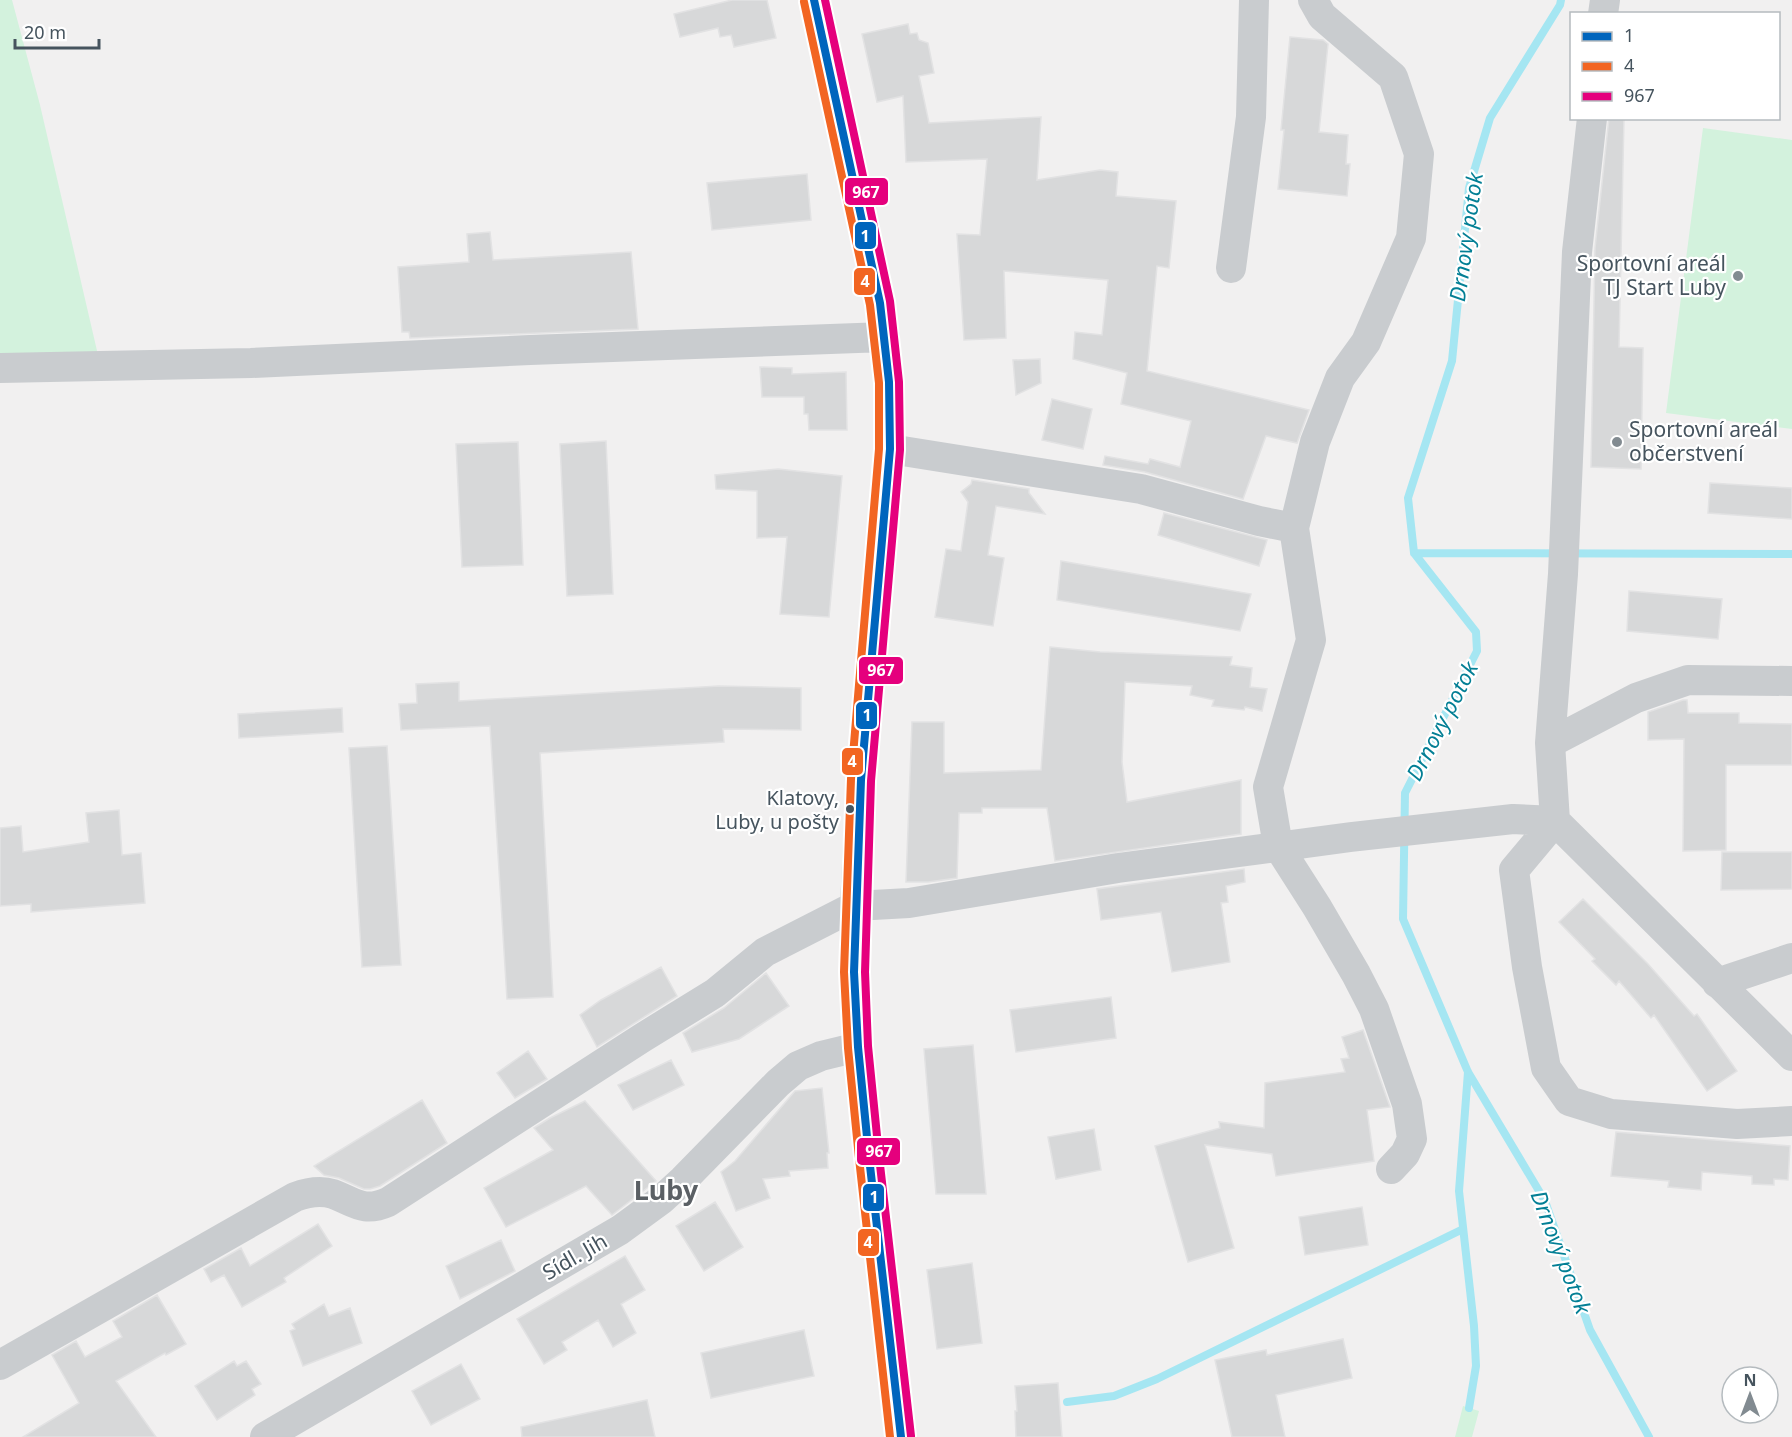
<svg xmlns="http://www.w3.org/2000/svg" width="1792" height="1437" font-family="'Noto Sans',sans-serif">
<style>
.green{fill:#d3f2dd}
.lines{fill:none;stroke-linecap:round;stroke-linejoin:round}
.stream{stroke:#a5e6f2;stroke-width:8}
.building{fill:#d7d8d9;stroke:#e2e2e3;stroke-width:1.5}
.minor{stroke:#c9cccf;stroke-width:30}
.bus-1-casing{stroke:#fff;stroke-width:12}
.bus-2-casing{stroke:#fff;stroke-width:12}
.bus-3-casing{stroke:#fff;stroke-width:12}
.bus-1{stroke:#0065bd;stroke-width:8}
.bus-2{stroke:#f26522;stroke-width:8}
.bus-3{stroke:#e5007d;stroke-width:8}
.poi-dot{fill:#828b91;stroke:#fff;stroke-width:2}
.bus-dot{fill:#46545e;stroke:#fff;stroke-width:2}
.labels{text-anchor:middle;stroke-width:4.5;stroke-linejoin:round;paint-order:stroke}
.bus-label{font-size:20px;fill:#46545e;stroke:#fff;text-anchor:end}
.poi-label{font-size:21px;fill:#46545e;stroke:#fff;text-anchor:end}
.street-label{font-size:21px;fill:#46545e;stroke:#fff}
.water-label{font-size:22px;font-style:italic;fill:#037f95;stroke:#fff}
.district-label{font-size:27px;font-weight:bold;fill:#5b6065;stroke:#fff}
.line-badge{stroke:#fff;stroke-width:2}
.badge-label{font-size:16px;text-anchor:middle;font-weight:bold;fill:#fff}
</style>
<rect width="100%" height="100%" fill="#f1f0f0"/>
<!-- green -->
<path class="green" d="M0 0H12L40 105 98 355H0Z
M1703 128 1792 140V429L1666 413Z
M1463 1406 1479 1411 1472 1437H1455Z"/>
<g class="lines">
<!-- stream -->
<path class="stream" d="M1561 0 1560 5 1490 118 1469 188 1452 361 1408 498 1414 553 1476 632 1477 651 1405 793 1403 919 1468 1072 1545 1201 1590 1330 1649 1437
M1414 553 1792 554
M1468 1072 1459 1191 1474 1326 1476 1366 1469 1408
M1067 1402 1114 1396 1157 1379 1463 1229"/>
</g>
<!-- building -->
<path class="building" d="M732 0H767L776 38 734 47 731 35 720 37 718 28 680 37 674 14Z
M908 24 910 34 917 33 919 40 928 43 934 73 919 76 929 123 1041 117 1037 180 1100 170 1118 172 1116 196 1176 201 1169 268 1157 266 1147 371 1309 410 1297 443 1266 436 1243 499 1145 472 1103 465 1105 456 1148 464 1150 459 1180 467 1191 421 1121 404 1127 373 1073 359 1075 332 1102 335 1108 280 1004 271 1006 338 964 340 957 234 980 235 987 159 906 162 903 96 877 102 862 34Z
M1290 37 1323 40 1328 44 1319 132 1348 135 1346 164H1350L1347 196 1278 189 1284 130H1281Z
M1609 118H1624L1619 347 1643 348 1641 469 1591 467 1595 248Z
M807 174 811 220 712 230 707 183Z
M490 232 493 260 631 252 638 329 410 338 409 332H402L398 267 469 262 467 234Z
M1040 359 1041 383 1016 395 1013 360Z
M760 367 792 368V374L846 372 847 430H809L808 414H804V397H762Z
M1052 399 1092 409 1083 449 1042 440Z
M606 441 613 594 567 596 560 444Z
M518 442 523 565 462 567 456 444Z
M778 469 842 476 829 617 780 614 787 537 757 538V491L716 489 715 475Z
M972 480 1029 489V493L1045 514 996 506 988 555 1004 558 993 626 935 617 946 549 961 551 968 502 961 492 971 484Z
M1710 483 1792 488V519L1708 513Z
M1164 513 1267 540 1259 566 1158 535Z
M1061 561 1251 594 1240 631 1057 600Z
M1629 591 1722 599 1718 639 1627 631Z
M1050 647 1100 652 1232 657 1230 665 1252 668 1250 687 1267 689 1262 711 1245 707 1244 710 1212 706 1214 700 1190 695 1192 686 1125 682 1122 762 1127 802 1241 780V834L1055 861 1047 808H982V813H959L957 878 928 882H906L912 722H944V773L1041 770Z
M459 682V701L719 686 801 688V730L723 729 724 742 540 753 553 997 507 999 490 726 401 730 399 704 417 703 416 684Z
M1683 700H1687L1688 713H1739V723L1792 724V765H1726V850L1683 851 1684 739 1648 740V712Z
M342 708 343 732 239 738 238 714Z
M387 746 401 965 362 967 349 748Z
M119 810 122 855 141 853 145 903 31 912V904L0 906V828L21 826 23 852 89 842 86 813Z
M1722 852H1792V889L1721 890Z
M1244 869 1245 882 1226 886 1228 902 1221 903 1230 962 1172 972 1161 912 1101 920 1097 889Z
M1583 899 1648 964 1694 1016 1697 1014 1737 1071 1707 1091 1654 1015 1651 1018 1619 981 1616 985 1592 961 1595 959 1559 922Z
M661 967 677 996 597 1047 580 1015 601 1000Z
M766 973 789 1006 739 1039 692 1052 683 1033 724 1008Z
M1111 997 1116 1038 1016 1052 1010 1010Z
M1363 1030 1390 1107 1367 1110 1374 1161 1276 1176 1272 1154 1205 1145 1234 1248 1188 1262 1155 1146 1220 1128 1219 1122 1264 1128 1265 1083 1345 1072 1341 1059 1349 1058 1342 1037Z
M973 1045 986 1194H936L924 1049Z
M528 1051 547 1079 515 1098 497 1073Z
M671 1060 684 1085 633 1110 618 1085Z
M822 1088 829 1153H827L828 1168 789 1171 790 1176 763 1179 770 1198 736 1211 721 1172 735 1161 795 1091Z
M422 1100 447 1143 380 1186 370 1189H364L339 1178 324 1175 314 1166Z
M585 1101 656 1181 612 1215 586 1186 506 1227 484 1188 553 1150 534 1128 550 1118Z
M1094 1129 1101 1170 1056 1179 1048 1137Z
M1616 1132 1790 1146 1788 1180 1774 1179V1185L1752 1184V1176L1702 1172 1701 1190 1668 1187 1669 1181 1611 1176Z
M715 1202 743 1247 704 1271 676 1226Z
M1362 1207 1368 1245 1305 1255 1299 1217Z
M318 1224 332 1246 284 1278 286 1282 242 1307 224 1275 211 1282 204 1269 241 1248 250 1266Z
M501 1240 515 1271 460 1299 446 1266Z
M625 1256 645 1290 621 1304 636 1333 613 1347 598 1320 562 1342 567 1350 544 1364 517 1319Z
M972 1263 982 1343 937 1349 927 1270Z
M157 1295 186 1344 166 1355 165 1353 116 1381 156 1437H23L79 1403 52 1355 76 1341 85 1357 122 1337 113 1321Z
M324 1304 329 1316 350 1308 362 1343 303 1366 290 1331 295 1329 292 1324Z
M804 1330 814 1376 711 1398 701 1353Z
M1343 1339 1352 1378 1276 1395 1285 1437H1232L1215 1360 1266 1350 1267 1355Z
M234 1361 237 1366 246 1361 261 1384 252 1389 255 1395 217 1420 195 1386Z
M461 1364 480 1399 431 1425 412 1391Z
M1058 1383 1062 1437H1016L1015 1411H1017L1015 1386Z
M647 1400 655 1437H522L521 1427Z"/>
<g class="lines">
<!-- minor -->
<path class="minor" d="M814 0 880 303 889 382 890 449 861 780 855 906 854 972 858 1047 869 1157 901 1437
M1313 0 1322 16 1393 77 1419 154 1411 238 1366 342 1340 378 1315 442 1294 528 1311 640 1268 787 1278 846 1317 907 1356 974 1374 1009 1407 1104 1412 1139 1405 1154 1391 1169
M1603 14 1605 0
M1592 118 1577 252 1563 574 1550 743 1555 821 1792 1056
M1231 268 1251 117 1254 0
M0 368 251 363 530 350 885 337
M890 449 1141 489 1259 521 1294 528
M1550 743 1636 698 1688 680 1792 681
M1555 821 1514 870 1527 967 1546 1068 1569 1101 1611 1114 1737 1124 1792 1121
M1717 983 1792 958
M0 1365 295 1197C306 1193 320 1190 333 1194 355 1202 363 1213 388 1202L642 1038 715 993 765 952 855 906 909 903 1118 868 1351 837 1513 819 1555 821
M265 1437 620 1230 661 1200 683 1180 778 1083 798 1066 821 1056 858 1047"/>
<defs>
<path id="bus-1" d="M814 0 880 303 889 382 890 449 861 780 854 972 858 1047 869 1157 901 1437"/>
<path id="bus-2" d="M804 2 870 305 879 383V449L851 779 844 972 848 1048 859 1158 890 1437"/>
<path id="bus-3" d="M825 0 890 301 899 382 900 450 871 781 865 972 868 1046 879 1156 911 1436"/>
</defs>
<!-- bus-1 casing -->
<use href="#bus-1" class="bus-1-casing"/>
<!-- bus-2 casing -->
<use href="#bus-2" class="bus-2-casing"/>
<!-- bus-3 casing -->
<use href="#bus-3" class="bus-3-casing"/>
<!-- bus-1 -->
<use href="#bus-1" class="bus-1"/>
<!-- bus-2 -->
<use href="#bus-2" class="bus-2"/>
<!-- bus-3 -->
<use href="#bus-3" class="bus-3"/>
</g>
<!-- markers -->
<g class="poi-dot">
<circle cx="1738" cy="276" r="6"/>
<circle cx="1617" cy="442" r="6"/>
</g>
<circle class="bus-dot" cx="850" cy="809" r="5"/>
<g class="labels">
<!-- bus labels -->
<g class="bus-label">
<text x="839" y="805">Klatovy,<tspan x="839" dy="24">Luby, u pošty</tspan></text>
</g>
<!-- poi labels -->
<g class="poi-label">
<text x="1726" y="271">Sportovní areál<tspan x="1726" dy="24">TJ Start Luby</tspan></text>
<text x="1629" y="437" text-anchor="start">Sportovní areál<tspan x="1629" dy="24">občerstvení</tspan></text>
</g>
<!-- street labels -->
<g class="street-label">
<text transform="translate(575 1257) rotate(-30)" y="7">Sídl. Jih</text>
</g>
<!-- water labels -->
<g class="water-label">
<text transform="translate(1466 237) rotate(-82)" y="8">Drnový potok</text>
<text transform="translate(1442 721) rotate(-63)" y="8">Drnový potok</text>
<text transform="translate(1561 1252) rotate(69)" y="8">Drnový potok</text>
</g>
<!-- district labels -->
<g class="district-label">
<text x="666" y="1200">Luby</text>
</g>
</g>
<g class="line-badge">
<rect x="844" y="177" width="45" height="29" rx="6" fill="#e5007d"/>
<rect x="854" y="221" width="23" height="29" rx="6" fill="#0065bd"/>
<rect x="853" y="267" width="23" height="29" rx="6" fill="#f26522"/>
<rect x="858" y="656" width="46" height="29" rx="6" fill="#e5007d"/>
<rect x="855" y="701" width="23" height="29" rx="6" fill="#0065bd"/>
<rect x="841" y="747" width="23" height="29" rx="6" fill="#f26522"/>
<rect x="856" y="1137" width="45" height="29" rx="6" fill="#e5007d"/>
<rect x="862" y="1183" width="23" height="29" rx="6" fill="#0065bd"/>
<rect x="857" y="1228" width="23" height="29" rx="6" fill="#f26522"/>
</g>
<g class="badge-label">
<text x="866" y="198">967</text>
<text x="865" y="242">1</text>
<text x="865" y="287">4</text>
<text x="881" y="676">967</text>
<text x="867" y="721">1</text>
<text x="852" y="767">4</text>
<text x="879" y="1157">967</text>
<text x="874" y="1203">1</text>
<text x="868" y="1248">4</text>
</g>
<!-- legend -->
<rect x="1570" y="12" width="210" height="108" fill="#ffffff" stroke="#b5bbbf" stroke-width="1.5"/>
<rect x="1582" y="32" width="30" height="9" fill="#0065bd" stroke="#b5bbbf" stroke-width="1.5"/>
<text x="1624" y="42" font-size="18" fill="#46545e">1</text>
<rect x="1582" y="62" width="30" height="9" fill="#f26522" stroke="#b5bbbf" stroke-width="1.5"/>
<text x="1624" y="72" font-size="18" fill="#46545e">4</text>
<rect x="1582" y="92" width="30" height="9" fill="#e5007d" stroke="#b5bbbf" stroke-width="1.5"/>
<text x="1624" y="102" font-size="18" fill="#46545e">967</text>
<!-- north arrow -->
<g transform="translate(1750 1395)"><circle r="28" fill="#ffffff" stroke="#b5bbbf" stroke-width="1.5"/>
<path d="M0-4.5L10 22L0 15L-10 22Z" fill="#828b91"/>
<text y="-9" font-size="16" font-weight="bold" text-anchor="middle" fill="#46545e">N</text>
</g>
<!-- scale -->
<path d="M15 39v9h84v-9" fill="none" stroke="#46545e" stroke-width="3"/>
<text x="24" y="39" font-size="18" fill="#46545e" stroke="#ffffff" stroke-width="4.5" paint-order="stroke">20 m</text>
</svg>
